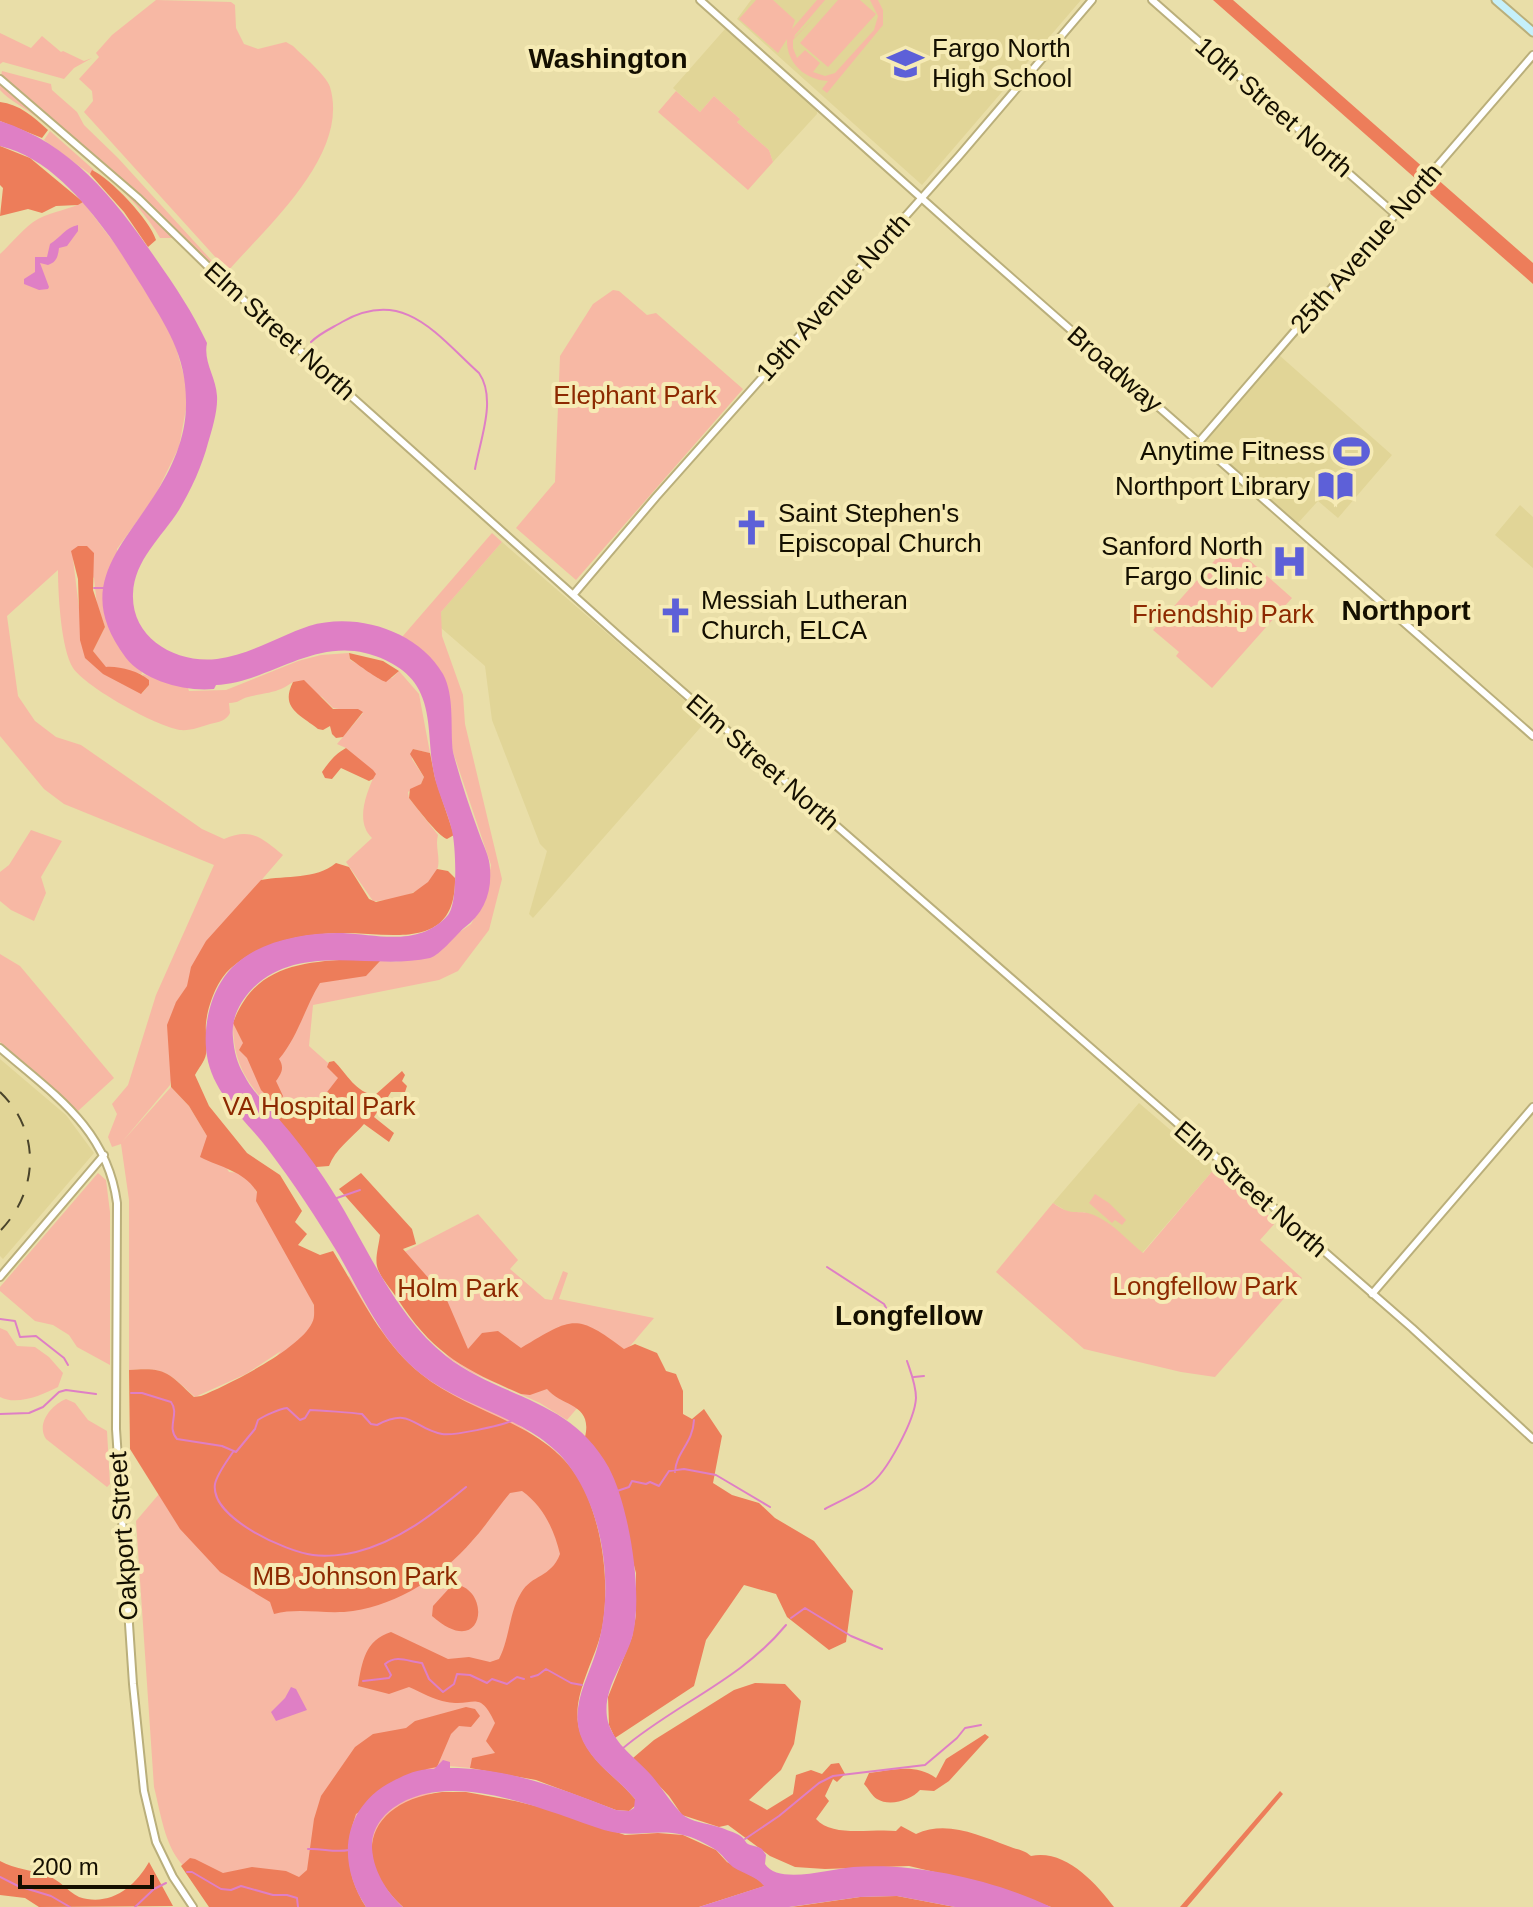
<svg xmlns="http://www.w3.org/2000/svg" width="1533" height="1907" font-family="Helvetica,sans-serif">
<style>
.built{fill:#e1d597}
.green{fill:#f7b8a4;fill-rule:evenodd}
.forest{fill:#ed7d5a}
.water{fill:#df7fc5}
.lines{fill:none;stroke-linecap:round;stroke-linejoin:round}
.stream{stroke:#df7fc5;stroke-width:2}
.tertiary-casing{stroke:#baaf7b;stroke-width:10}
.secondary-casing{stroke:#baaf7b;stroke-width:11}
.tertiary{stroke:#fff;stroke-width:6}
.secondary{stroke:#c5f0fa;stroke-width:7}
.rail{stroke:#4a442b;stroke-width:2;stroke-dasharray:14 14;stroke-linecap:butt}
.labels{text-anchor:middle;stroke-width:8;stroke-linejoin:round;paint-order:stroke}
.poi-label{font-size:26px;fill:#140f00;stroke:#f6ebb5;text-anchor:start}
.street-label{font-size:26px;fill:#140f00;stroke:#f6ebb5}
.park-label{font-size:26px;fill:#8d2901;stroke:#f6ebb5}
.neighbourhood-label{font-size:28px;font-weight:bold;fill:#140f00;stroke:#f6ebb5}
</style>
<rect width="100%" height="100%" fill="#e9dea8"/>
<!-- built -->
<path class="built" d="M751 0H1081L922 185 737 19Z
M725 29 817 109V114L773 162 769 150 737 122 739 118 714 96 700 112 673 88Z
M1279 355 1392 455 1338 518 1318 501 1298 523 1205 442Z
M1520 505 1533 517V568L1495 535Z
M502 542 707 720 533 918 529 914 547 851 540 844 492 720 485 666 433 621Z
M0 1059 66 1115 94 1153 3 1259 0 1256Z
M1139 1103 1215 1168 1142 1253 1109 1224 1084 1212 1070 1213 1053 1203Z"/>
<!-- green -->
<path class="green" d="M156 0 231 2 235 5 236 28 244 44 258 49 286 42 293 46C302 55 327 76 330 87 350 154 268 225 228 271L84 112 93 101 92 91 79 79 99 57 96 53 112 35Z
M756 0H773L795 20 792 29 817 0H825L795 35 794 38 814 18 793 40V48L797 58 805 50 820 63 813 72 825 76 835 73 874 30 878 16 870 0H878L883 10V25L827 93 822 89 828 81C805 80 786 63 787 39L778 53 739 19Z
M838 0H860L876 14 828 67 800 43Z
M0 33 31 48 42 36 61 52 63 51 84 61 92 58 74 68 64 79 3 62 0 64Z
M2 71 51 84 52 90 77 112 84 125 118 158 213 262 218 271 126 184 1 76Z
M0 83 125 190 174 238H160C137 196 74 145 35 116 24 107 10 101 0 90Z
M676 91 700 112 714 96 740 119 737 122 769 150 773 162 748 190 658 112Z
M50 131 94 170 90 174 44 140Z
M83 202 124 256 173 336 186 384V409L179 447 155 496 117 549 142 674 188 688 189 691 226 690 298 661 321 655 349 653 350 660 366 668 379 679 392 678 399 671 419 694 430 753 413 749 412 759 424 777 421 784 408 792 409 798 438 835C435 846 440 856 438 867 431 892 395 901 373 901L346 862 372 838C355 822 366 794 375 774L346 748 337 744 363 713 333 708 322 697 293 682C276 694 267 692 248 697 240 699 239 703 229 703L230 713C226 721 219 722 210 724 201 727 190 731 180 730 156 726 87 688 73 668 61 649 58 594 58 570L7 616 18 696 35 721 56 737 81 745 202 829 224 839C251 827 262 838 283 855L227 920 192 983 170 1085 122 1142 171 1087 189 1106 229 1172 241 1173 251 1181 314 1305 315 1314 349 1276 378 1327 556 1451 578 1718 471 1768 449 1766 361 1898 192 1872C166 1858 161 1814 154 1787L136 1521 281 1351 246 1374 195 1397C168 1373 166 1367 129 1370V1200L121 1144 112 1147 108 1137 117 1114 112 1104 128 1085 156 995 214 865 64 804 44 789 0 736V254C12 243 24 227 38 219 53 211 72 209 83 202ZM73 559 94 578 97 605 105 627 93 651 106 668 142 674 149 685 142 693 85 657Z
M613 290 619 291 647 315 656 313 743 389 576 580 516 528 555 482 560 356 593 304Z
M492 533 502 542 441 612 442 636 463 695 465 724 502 879 489 930 458 971 439 980 313 1005 309 1046 374 1104 316 1167C303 1150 291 1133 277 1117 250 1085 233 1068 233 1023L354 959 396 962 425 957 448 943 451 938 471 924 485 898 491 865 453 752C447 701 456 666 402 637Z
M1230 543 1292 598 1212 688 1176 656 1179 652 1153 630Z
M31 830 62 841 41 877 46 893 34 921 11 910 0 901V872L9 865Z
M0 954 20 966 114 1078 78 1111 0 1042Z
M1215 1168 1276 1222 1260 1240 1302 1278 1215 1377 1181 1372 1084 1349 996 1272 1053 1203C1075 1219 1078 1207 1096 1216 1114 1224 1128 1241 1143 1253Z
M98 1173 106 1180 110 1212V1365L77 1347 69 1335 53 1325 35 1321 0 1291V1287Z
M1095 1194 1109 1203 1126 1220 1122 1225 1115 1220 1112 1223 1089 1203Z
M478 1214 518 1260 510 1269 545 1299 552 1300 563 1271 568 1273 559 1299 654 1318 567 1420 540 1403 471 1372 449 1358 379 1265Z
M0 1328 7 1331 17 1346 35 1347 49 1357 63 1373 58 1387C42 1395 17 1406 0 1397Z
M66 1399 75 1403 88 1420 107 1431 110 1484 107 1487 46 1439C36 1424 51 1405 66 1399Z"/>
<!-- forest -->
<path class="forest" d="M1213 0H1233L1425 169 1416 179Z
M0 102C19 104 34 117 48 130L42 138 0 121Z
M0 146 30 158 83 202 78 205 56 206 42 213 28 209 0 216 3 188 0 185Z
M92 170C110 178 150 220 156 240L148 247 124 212 90 174Z
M1436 178 1533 263V284L1426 190Z
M78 546H87L94 553 93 590 105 627 93 651 106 667C119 666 138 671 149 680V685L141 694 103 674 85 658 80 640 78 579 71 551Z
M349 653 383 661 399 671 386 682C377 679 359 665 350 659Z
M304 680 333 709H358L363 712 343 737 336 738 332 734 330 726 323 730 318 729C299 714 280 708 293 682Z
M346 748 373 770 376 774 373 779 369 781 341 768 332 779 325 778 322 772C329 762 335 754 346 748Z
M413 749 430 753 435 778 454 835 447 839C438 836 417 808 409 798L410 789 421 784 424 777 410 754Z
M336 863 349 867 369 899 376 902 413 893 428 882 437 869 448 871 455 878C456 953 389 932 339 933 301 934 261 942 231 968 217 980 208 1005 206 1023 205 1033 208 1044 206 1054 205 1061 198 1069 195 1075L209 1106 247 1153 280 1175 302 1211 295 1222 307 1234 298 1245 320 1255 333 1251C359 1293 381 1342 421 1374 476 1419 559 1423 588 1498 603 1535 609 1583 603 1623 598 1659 567 1698 581 1735 591 1763 617 1777 635 1799L637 1804 629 1811 616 1810 536 1780 470 1768 472 1758 495 1753 486 1741 495 1723C479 1689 475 1707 447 1702 434 1700 421 1692 409 1687L389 1694 358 1686C362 1662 365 1640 391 1632L448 1659 469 1657 490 1662 499 1659C510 1638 509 1612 521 1593 532 1574 551 1578 560 1554 554 1529 543 1506 522 1491L510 1493C497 1508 486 1526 472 1541 442 1576 399 1604 353 1611 326 1615 300 1607 274 1614L270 1602 220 1572 180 1529 130 1449 129 1370C167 1367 168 1373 194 1397L201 1396C228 1385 300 1349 312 1323 315 1317 314 1312 314 1305L256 1201 257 1192C244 1171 222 1168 200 1157L207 1136 189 1106 171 1087 167 1025 176 1002 187 986 191 967 206 941 261 880C287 875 315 880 336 863Z
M354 959 380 961 366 976 320 983C305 1007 298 1037 279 1059 285 1068 281 1074 276 1081L283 1096 277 1106 261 1090 247 1058 239 1050 243 1043 233 1023C254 966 300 962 354 959Z
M334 1061C347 1074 356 1093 375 1095L402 1071 405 1075 402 1081 407 1086 405 1092H391L388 1097 397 1103 394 1109 383 1103 374 1117 394 1133 389 1142 364 1124C352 1138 335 1149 329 1166L316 1167 276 1116C288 1111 295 1110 305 1118L316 1115 323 1106 324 1096 338 1078 327 1067 329 1062Z
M361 1173 412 1229 416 1244 403 1249 446 1298 468 1349 482 1333 498 1331 521 1348C572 1318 575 1312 624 1349L635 1344 657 1353 666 1371 676 1374 683 1391V1414L692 1419 704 1409 722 1436 713 1483 732 1495 759 1503 775 1518 814 1541 853 1591 846 1642 829 1650 787 1617 776 1594 744 1585 706 1640 694 1686 615 1738 609 1725 608 1697 632 1637 636 1615V1573L608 1467 585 1437C593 1403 562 1407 547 1389L530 1395 521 1394C462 1368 433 1354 397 1298 391 1289 379 1276 377 1266 375 1258 379 1244 380 1235L339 1189Z
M453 1584C493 1587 485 1663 432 1616L433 1606Z
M755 1683 785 1684 801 1701 794 1744 781 1770 749 1800 767 1810 793 1794 796 1775 811 1770 822 1774 831 1764 839 1763 845 1774 837 1782 833 1779 825 1796 829 1801 816 1819C833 1838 872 1828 896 1831L901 1826 916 1834C947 1820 978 1835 1008 1846 1017 1850 1023 1849 1031 1856 1065 1849 1095 1882 1114 1907H1051L990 1885 909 1866 825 1869 795 1867 770 1856 728 1825 719 1827 682 1815 669 1796 633 1758 654 1740 734 1690Z
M466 1707 475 1709 480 1716 471 1727 459 1726 451 1734 437 1767 427 1769 356 1814C344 1847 347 1878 366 1907H209L181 1866 190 1858 195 1859 223 1873 252 1867 286 1871 299 1877 307 1870 314 1819 321 1796 355 1747 373 1734 406 1728 415 1721Z
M985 1734 989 1737 949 1781 934 1791 920 1790C911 1800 890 1807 877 1799 872 1796 868 1788 864 1784L869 1773C893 1770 915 1763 936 1778L946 1759Z
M1280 1791 1283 1794 1187 1907H1180Z
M442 1792H466L515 1801 548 1809 625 1835 658 1833 683 1835 716 1850 727 1862 759 1880 765 1886 699 1907H403C348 1857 369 1801 442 1792Z
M0 1861C15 1869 32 1870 48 1876 60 1880 67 1891 79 1897 110 1907 135 1887 149 1862L173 1906 39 1907 25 1898 0 1895Z
M897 1896 955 1907H791L860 1897Z"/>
<!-- water -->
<path class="water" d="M0 121C72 144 115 199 156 259 175 286 193 313 207 343 203 362 216 377 217 396 218 410 212 430 208 443 202 466 191 490 179 510 162 537 134 560 133 594 131 638 176 664 217 659 249 655 279 636 309 626 356 612 417 630 443 674 455 696 450 729 453 752 460 779 469 806 479 833 483 845 490 857 490 869 492 894 483 914 464 928 455 936 440 955 430 958 372 971 300 941 252 989 239 1003 231 1019 233 1038 234 1051 237 1063 244 1075 252 1091 265 1103 277 1117 294 1136 310 1157 324 1178 363 1235 391 1313 446 1356 501 1399 571 1398 609 1468 629 1506 643 1592 633 1634 626 1663 600 1690 608 1722 615 1745 636 1758 651 1775 660 1785 677 1812 686 1817 696 1823 711 1824 722 1828 729 1831 738 1833 743 1838 745 1840 746 1843 748 1844 752 1846 758 1846 762 1849L766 1855 765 1864C778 1885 830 1869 853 1867 915 1862 995 1880 1051 1907H955L897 1896 860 1897 789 1907H699L764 1886C756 1876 744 1874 733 1867 727 1862 722 1854 716 1850 707 1844 693 1837 683 1835 656 1828 634 1839 604 1830 545 1811 451 1767 393 1808 382 1816 373 1828 372 1843 371 1867 386 1892 403 1907H366C336 1862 342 1807 393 1781 406 1774 420 1768 434 1769L443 1760 450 1762V1768C510 1768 562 1789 616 1810L629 1811 634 1808 635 1799C617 1777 590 1763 580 1734 571 1705 588 1678 596 1652 614 1594 606 1520 572 1470 538 1418 467 1411 421 1374 382 1343 363 1297 339 1255 317 1219 293 1182 267 1148 245 1119 213 1094 207 1056 203 1032 208 1003 221 982 244 943 300 932 343 933 379 935 420 947 448 915 458 903 456 847 452 831 448 812 438 794 434 774 428 746 432 715 419 690 409 670 386 658 365 653 311 640 266 683 216 685L214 689C186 692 144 681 126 658 75 590 117 553 154 496 172 469 186 437 186 405 187 356 167 328 143 288 132 271 122 254 110 237 83 200 47 157 0 146Z
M78 225V231L67 246 59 248C58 256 57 262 48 265L40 263 49 287 48 289 39 290 24 284V279L35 272V257H47L50 244C60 238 66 227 78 225Z
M291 1687 296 1689 307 1710 276 1721 271 1712 285 1698Z"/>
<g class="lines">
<!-- stream -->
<path class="stream" d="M311 342C320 333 332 328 342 322 404 287 436 334 479 373 497 399 480 440 475 469
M94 588H105
M334 1199 360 1190
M827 1267 884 1304 897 1329
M0 1319 15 1321 20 1337 36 1336 64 1358 68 1365
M914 1377 924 1376
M131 1393H142L171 1402C180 1414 166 1427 177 1439L222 1446 236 1452 255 1429 258 1420C264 1416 279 1409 287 1408L300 1420 305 1418 310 1410C318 1410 354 1413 362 1414L371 1424 377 1425C412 1407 412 1428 442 1434 453 1436 501 1426 511 1421
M0 1414 29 1413 43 1407 59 1392 66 1390 96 1394
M233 1452C227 1461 217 1474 215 1484 210 1518 287 1552 313 1555 326 1557 344 1555 356 1552 399 1541 432 1515 466 1487
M675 1472C676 1452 693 1443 694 1420
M617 1491 629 1487 632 1481 646 1484 650 1482 659 1486 669 1471 684 1469 716 1475 770 1507
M825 1509C838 1502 858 1493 869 1485 887 1473 915 1419 916 1398 916 1385 911 1373 907 1361
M791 1618 805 1608 851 1636 882 1649
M531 1677 538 1675 546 1669 571 1683 582 1685
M363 1681 389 1678 391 1675 385 1664C397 1654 409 1662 422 1663L429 1679 443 1692 454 1684 457 1674 470 1675 487 1683 492 1679 507 1684 517 1677 524 1679
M622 1749C675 1704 741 1680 786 1625
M745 1839 779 1816 819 1783 833 1776 925 1765 957 1738 965 1728 981 1725
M308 1849C322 1848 334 1853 349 1850
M187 1872H192L221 1889 231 1890 241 1886 273 1895H287L297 1898 298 1907
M0 1877 18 1886 51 1896 70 1907
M135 1907 154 1889 166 1883"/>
<defs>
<path id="tertiary" d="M700 0 965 237 1533 736
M1152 0 1395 214
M0 79 138 198 228 286 620 637 1412 1328 1533 1439
M1199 442 1533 55
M573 595 656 497 959 156 1092 0
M0 1048C53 1094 107 1128 117 1203L116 1429 133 1684 144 1791 156 1842 173 1877 193 1907
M0 1277 104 1155
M1372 1294 1533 1107"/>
<path id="secondary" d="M1496 0 1533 32"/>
</defs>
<!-- tertiary casing -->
<use href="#tertiary" class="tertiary-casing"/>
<!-- secondary casing -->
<use href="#secondary" class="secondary-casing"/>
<!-- tertiary -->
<use href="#tertiary" class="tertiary"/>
<!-- secondary -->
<use href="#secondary" class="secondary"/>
<!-- rail -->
<path class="rail" d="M0 1092C42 1132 38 1192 0 1231"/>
</g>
<!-- icons -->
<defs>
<symbol id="school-bare" viewBox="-9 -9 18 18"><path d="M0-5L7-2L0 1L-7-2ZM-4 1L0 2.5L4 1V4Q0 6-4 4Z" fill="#5d60d8" stroke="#f6ebb5" stroke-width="2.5" paint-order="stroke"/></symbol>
<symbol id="stadium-bare" viewBox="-9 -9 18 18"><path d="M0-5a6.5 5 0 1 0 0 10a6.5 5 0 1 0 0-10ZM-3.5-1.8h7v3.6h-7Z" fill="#5d60d8" stroke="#f6ebb5" stroke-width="2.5" paint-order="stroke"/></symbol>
<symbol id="library-bare" viewBox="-9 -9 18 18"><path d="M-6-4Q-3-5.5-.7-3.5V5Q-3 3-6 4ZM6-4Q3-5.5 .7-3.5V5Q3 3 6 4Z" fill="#5d60d8" stroke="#f6ebb5" stroke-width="2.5" paint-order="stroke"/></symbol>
<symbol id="church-bare" viewBox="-9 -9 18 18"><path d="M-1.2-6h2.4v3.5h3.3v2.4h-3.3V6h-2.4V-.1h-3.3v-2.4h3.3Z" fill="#5d60d8" stroke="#f6ebb5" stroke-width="2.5" paint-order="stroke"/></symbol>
<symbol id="hospital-bare" viewBox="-9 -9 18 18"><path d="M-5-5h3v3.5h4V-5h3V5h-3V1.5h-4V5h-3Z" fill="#5d60d8" stroke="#f6ebb5" stroke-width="2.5" paint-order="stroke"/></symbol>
</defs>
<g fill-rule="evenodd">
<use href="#school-bare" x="880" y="38" width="51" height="51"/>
<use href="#stadium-bare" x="1326" y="426" width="51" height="51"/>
<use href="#library-bare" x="1310" y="460" width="51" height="51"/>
<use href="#church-bare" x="726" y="502" width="51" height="51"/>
<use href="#hospital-bare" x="1264" y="536" width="51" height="51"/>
<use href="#church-bare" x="650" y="590" width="51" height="51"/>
</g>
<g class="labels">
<!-- poi labels -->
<g class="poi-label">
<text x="932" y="57">Fargo North<tspan x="932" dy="30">High School</tspan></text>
<text x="1325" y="460" text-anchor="end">Anytime Fitness</text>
<text x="1310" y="495" text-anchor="end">Northport Library</text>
<text x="778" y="522">Saint Stephen's<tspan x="778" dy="30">Episcopal Church</tspan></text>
<text x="1263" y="555" text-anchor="end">Sanford North<tspan x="1263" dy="30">Fargo Clinic</tspan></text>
<text x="701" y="609">Messiah Lutheran<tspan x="701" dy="30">Church, ELCA</tspan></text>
</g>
<!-- street labels -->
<g class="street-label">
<text transform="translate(1274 107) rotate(41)" y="9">10th Street North</text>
<text transform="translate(1366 248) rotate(-49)" y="9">25th Avenue North</text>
<text transform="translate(833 297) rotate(-48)" y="9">19th Avenue North</text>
<text transform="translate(280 331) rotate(42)" y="9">Elm Street North</text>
<text transform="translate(1115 369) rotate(41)" y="9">Broadway</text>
<text transform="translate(763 762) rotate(41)" y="9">Elm Street North</text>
<text transform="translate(1251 1189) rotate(41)" y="9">Elm Street North</text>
<text transform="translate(123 1536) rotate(-94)" y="9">Oakport Street</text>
</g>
<!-- park labels -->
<g class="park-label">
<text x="635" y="404">Elephant Park</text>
<text x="1223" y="623">Friendship Park</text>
<text x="319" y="1115">VA Hospital Park</text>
<text x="1205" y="1295">Longfellow Park</text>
<text x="458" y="1297">Holm Park</text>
<text x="355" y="1585">MB Johnson Park</text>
</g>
<!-- neighbourhood labels -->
<g class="neighbourhood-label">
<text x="608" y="68">Washington</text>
<text x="1406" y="620">Northport</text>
<text x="909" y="1325">Longfellow</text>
</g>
</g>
<!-- scale -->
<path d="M20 1875v12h132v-12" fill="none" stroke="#140f00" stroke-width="4"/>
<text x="32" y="1875" font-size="24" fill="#140f00" stroke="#f6ebb5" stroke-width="6" paint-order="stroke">200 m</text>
</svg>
